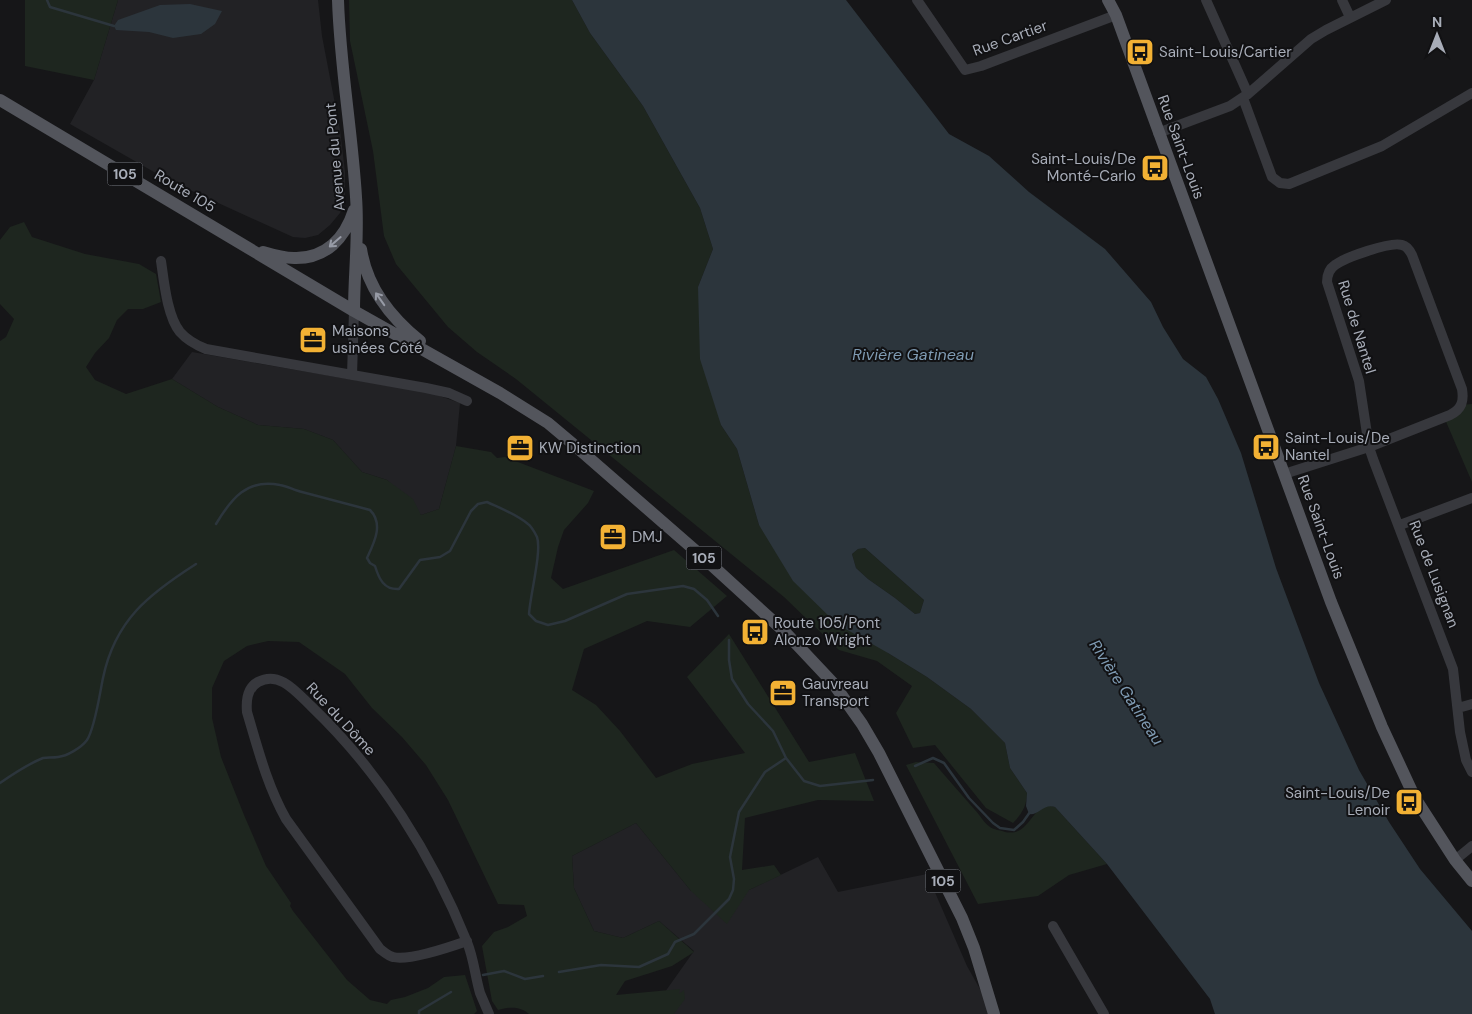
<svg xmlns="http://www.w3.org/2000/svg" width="1472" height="1014" font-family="'DM Sans',sans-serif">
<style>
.built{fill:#222225}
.green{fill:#1e261f}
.water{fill:#2c353c;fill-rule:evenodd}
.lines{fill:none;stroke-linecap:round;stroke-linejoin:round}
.stream{stroke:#2c353c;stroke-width:2.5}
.minor{stroke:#37383d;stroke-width:10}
.major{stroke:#53555c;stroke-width:12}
.oneway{stroke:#979ba6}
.labels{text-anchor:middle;stroke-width:4;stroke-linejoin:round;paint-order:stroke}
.shield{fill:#111113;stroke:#7b7e86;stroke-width:1}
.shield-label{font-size:14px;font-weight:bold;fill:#a8adb8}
.street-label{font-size:15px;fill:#a8adb8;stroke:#111113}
.poi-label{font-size:15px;fill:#a8adb8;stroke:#111113;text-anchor:start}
.water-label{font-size:16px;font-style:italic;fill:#7f9bb3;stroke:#111113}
</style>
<rect width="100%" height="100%" fill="#161618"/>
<!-- built -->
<path class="built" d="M118 0H318L322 36 340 130 345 172V202L340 213 330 225 318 235 305 238 293 237 168 180 70 124 94 80Z
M192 352 431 393 460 403 456 446 439 509 421 515 387 480 362 472 333 440 304 429 258 425 218 407 172 379Z
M636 823 691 891 749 890 818 857 838 892 927 874 967 966 994 1014H673L660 999 694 951 659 921 623 938 594 931 574 888 572 856Z"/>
<!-- green -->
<path class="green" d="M25 0H118L94 80 25 66Z
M349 0H572L590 33 643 106 700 208 713 249 698 287 721 425 737 449 759 525 888 653 927 677 971 709 1005 743 1010 768 1027 793C1027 805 1022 814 1013 823L986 808 935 745 913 748 896 713 912 686 877 661 839 650 784 597 516 379 477 352 448 327 396 264 384 236 373 151 350 41Z
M24 222 32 237 85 254 139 264 156 274 161 302 143 309H128L117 320 109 338 95 353 86 367 95 380 126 394 172 379 218 407 258 425 304 429 333 440 362 472 387 480 413 499 421 515 439 509 456 446 491 452 497 458 505 457 594 491 588 503 564 530 558 547 551 578 563 589 674 550 727 596 690 627 647 621 584 649 572 690 596 705 620 731 656 778 692 764 745 753 687 677 729 634 809 762 855 753 874 801 818 800 745 818 742 870 774 865 781 875 749 890 727 924 691 891 636 823 572 856 574 888 594 931 623 938 659 921 694 952 672 966 625 981 616 995 680 989 679 994 684 990 685 999 674 1014H529C520 1006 509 1007 498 1010L492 1001 482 946 494 932 508 927 527 916 524 905 498 904 448 800 426 765 402 737 372 708 345 674 299 642 268 641 247 646 224 661 212 688V718L221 757 244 815 266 866 291 903 290 906 293 911 347 980 370 1000 387 1004 391 1000 405 997 428 988 444 977 465 975 477 1011 474 1014H0V341L6 337 14 319 0 304V240L10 227Z
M1472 404V482L1444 417 1461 405Z
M865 548 924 600 920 613 915 614 895 598 868 579 856 568 852 554 858 549Z
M916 762 934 763C947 778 961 794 975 810 980 815 984 823 990 827 994 830 1000 830 1005 832 1032 838 1032 798 1055 807L1107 864 1069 875 1038 896 978 904 906 765Z"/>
<!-- water -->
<path class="water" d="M572 0H846L949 134 989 156 1029 192 1105 249 1151 302 1163 327 1183 359 1206 377 1218 399 1241 453 1276 568 1319 683 1359 770 1389 822 1420 869 1472 931V1014H1215L1210 999 1107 864 1055 807C1044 803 1038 816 1029 814L1026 806 1027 793 1010 768 1005 743 971 709 927 677 888 653 837 624 793 581 759 525 737 449 721 425 700 359 698 287 713 249 700 208 643 106 590 33ZM865 548 924 600 920 613 915 614 895 598 868 579 856 568 852 554 858 549Z
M190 4 222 11 215 24 201 34 173 38 149 32 116 30 114 26 118 20 160 5Z"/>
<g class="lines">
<!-- stream -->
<path class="stream" d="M47 0 50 7 114 26
M216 524C231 499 247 478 280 485 287 486 294 490 302 492 324 498 347 504 370 510 384 524 374 543 367 558L370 563 375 566C379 579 384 590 399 589L420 560 440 557 450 551 471 511 478 504 487 502C500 508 516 514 528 524 531 526 535 533 537 537 542 551 530 596 529 614L536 621 548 625 565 621 627 594 683 586 694 589 707 600 718 616
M729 640V660L732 679 748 704 773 731 786 758 804 781 820 786 873 780
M915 766 933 758 944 763 969 798 993 823 1000 828 1014 830 1023 822 1030 812
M0 783C13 774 28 764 43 758 47 757 52 758 58 757 67 756 81 748 87 740 95 728 100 692 103 678 115 620 149 594 196 564
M559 972 601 965 639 967 668 954 675 942 694 934 729 899 733 890 734 879 730 857 739 812 765 772 786 758
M483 975 504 971 525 979 543 976
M419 1014V1011L451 992"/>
<!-- minor -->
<path class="minor" d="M917 0 965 70 981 66 1116 15
M1206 0 1248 94
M1342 0 1350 17
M1243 98 1272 177 1280 183 1289 184 1382 146 1472 93
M1158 133 1230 106 1248 94 1311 39 1326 30 1386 0
M161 261C164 281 167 316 180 332 187 340 196 345 206 349L426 388 449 393 467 401
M352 375 354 311
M1284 474 1369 447 1450 415C1462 409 1464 401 1462 389L1412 255C1410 251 1407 246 1402 245 1391 241 1344 258 1335 265 1329 269 1327 275 1327 282L1359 381 1369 447 1373 459 1453 669 1460 732 1466 760 1472 772
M1400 525 1472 498
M1458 708 1472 704
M1455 860 1472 846
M1053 926 1104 1014
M467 941C450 947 409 961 393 957 388 956 384 952 380 949L286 819C267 785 258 749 247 712 246 701 247 688 258 682 280 670 297 693 312 707 380 772 432 855 467 942 474 959 475 976 480 993 483 1000 486 1007 489 1014"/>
<!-- major -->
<path class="major" d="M338 0C340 66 352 131 356 197 359 235 354 273 354 311
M1108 0 1116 15 1331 602 1382 727 1415 798 1455 860 1472 881
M0 100 354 311 500 393 548 423 573 444 705 559 785 632 833 683 862 724 879 753 962 918 974 948 994 1014
M361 249C367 288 390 317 420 341
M263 252C273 255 284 258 294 258 326 259 345 238 354 210"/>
</g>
<!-- one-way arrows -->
<defs><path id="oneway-shaft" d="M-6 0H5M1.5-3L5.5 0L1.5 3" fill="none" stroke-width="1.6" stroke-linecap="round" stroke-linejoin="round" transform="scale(1.25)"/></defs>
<g class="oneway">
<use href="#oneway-shaft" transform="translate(335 242) rotate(139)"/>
<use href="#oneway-shaft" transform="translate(380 299) rotate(-125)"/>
</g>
<!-- icons -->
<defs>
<symbol id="bus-square" viewBox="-11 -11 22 22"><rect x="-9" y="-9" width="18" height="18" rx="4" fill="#f2b134" stroke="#111113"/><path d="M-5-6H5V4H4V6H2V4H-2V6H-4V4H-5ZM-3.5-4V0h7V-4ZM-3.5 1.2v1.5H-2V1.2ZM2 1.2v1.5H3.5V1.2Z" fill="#111"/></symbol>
<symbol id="office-square" viewBox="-11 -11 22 22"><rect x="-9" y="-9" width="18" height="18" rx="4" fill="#f2b134" stroke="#111113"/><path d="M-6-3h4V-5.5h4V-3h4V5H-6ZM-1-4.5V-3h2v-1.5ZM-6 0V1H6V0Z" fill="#111"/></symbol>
</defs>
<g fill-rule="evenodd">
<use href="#bus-square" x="1124" y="36" width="32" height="32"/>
<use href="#bus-square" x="1139" y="152" width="32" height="32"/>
<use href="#office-square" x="297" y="324" width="32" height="32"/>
<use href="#bus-square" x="1250" y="431" width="32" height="32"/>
<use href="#office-square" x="504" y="432" width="32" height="32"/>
<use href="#office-square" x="597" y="521" width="32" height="32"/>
<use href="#bus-square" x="739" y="616" width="32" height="32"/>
<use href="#office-square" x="767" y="677" width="32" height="32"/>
<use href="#bus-square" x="1393" y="786" width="32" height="32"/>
</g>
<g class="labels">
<!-- shield labels -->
<g class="shield">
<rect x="107.5" y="162.5" width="35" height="23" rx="4"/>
<rect x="686.5" y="546.5" width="35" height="23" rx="4"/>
<rect x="925.5" y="869.5" width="35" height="23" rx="4"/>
</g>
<g class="shield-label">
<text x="125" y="179">105</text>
<text x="704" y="563">105</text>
<text x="943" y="886">105</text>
</g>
<!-- street labels -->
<g class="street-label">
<text transform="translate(1010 38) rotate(-20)" y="5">Rue Cartier</text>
<text transform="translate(1181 147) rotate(70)" y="5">Rue Saint-Louis</text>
<text transform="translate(335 157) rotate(-95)" y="5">Avenue du Pont</text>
<text transform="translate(185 191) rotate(31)" y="5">Route 105</text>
<text transform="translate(1357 327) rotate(73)" y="5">Rue de Nantel</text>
<text transform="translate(1321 527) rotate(70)" y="5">Rue Saint-Louis</text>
<text transform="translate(1434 574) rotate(69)" y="5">Rue de Lusignan</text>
<text transform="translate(341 719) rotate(47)" y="5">Rue du Dôme</text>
</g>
<!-- poi labels -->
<g class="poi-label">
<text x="1159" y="57">Saint-Louis/Cartier</text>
<text x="1136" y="164" text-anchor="end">Saint-Louis/De<tspan x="1136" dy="17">Monté-Carlo</tspan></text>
<text x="332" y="336">Maisons<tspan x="332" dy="17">usinées Côté</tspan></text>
<text x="1285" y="443">Saint-Louis/De<tspan x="1285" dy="17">Nantel</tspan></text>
<text x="539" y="453">KW Distinction</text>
<text x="632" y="542">DMJ</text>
<text x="774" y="628">Route 105/Pont<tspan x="774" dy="17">Alonzo Wright</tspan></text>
<text x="802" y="689">Gauvreau<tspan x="802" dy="17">Transport</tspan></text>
<text x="1390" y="798" text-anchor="end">Saint-Louis/De<tspan x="1390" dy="17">Lenoir</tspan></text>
</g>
<!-- water labels -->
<g class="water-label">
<text x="913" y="360">Rivière Gatineau</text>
<text transform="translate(1127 692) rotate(57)" y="6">Rivière Gatineau</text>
</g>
</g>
<!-- north arrow -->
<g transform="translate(1437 35)" stroke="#111113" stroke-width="4" paint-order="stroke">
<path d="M0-4L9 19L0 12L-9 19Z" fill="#a8adb8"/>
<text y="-8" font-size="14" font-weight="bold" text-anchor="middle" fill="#a8adb8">N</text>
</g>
</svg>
